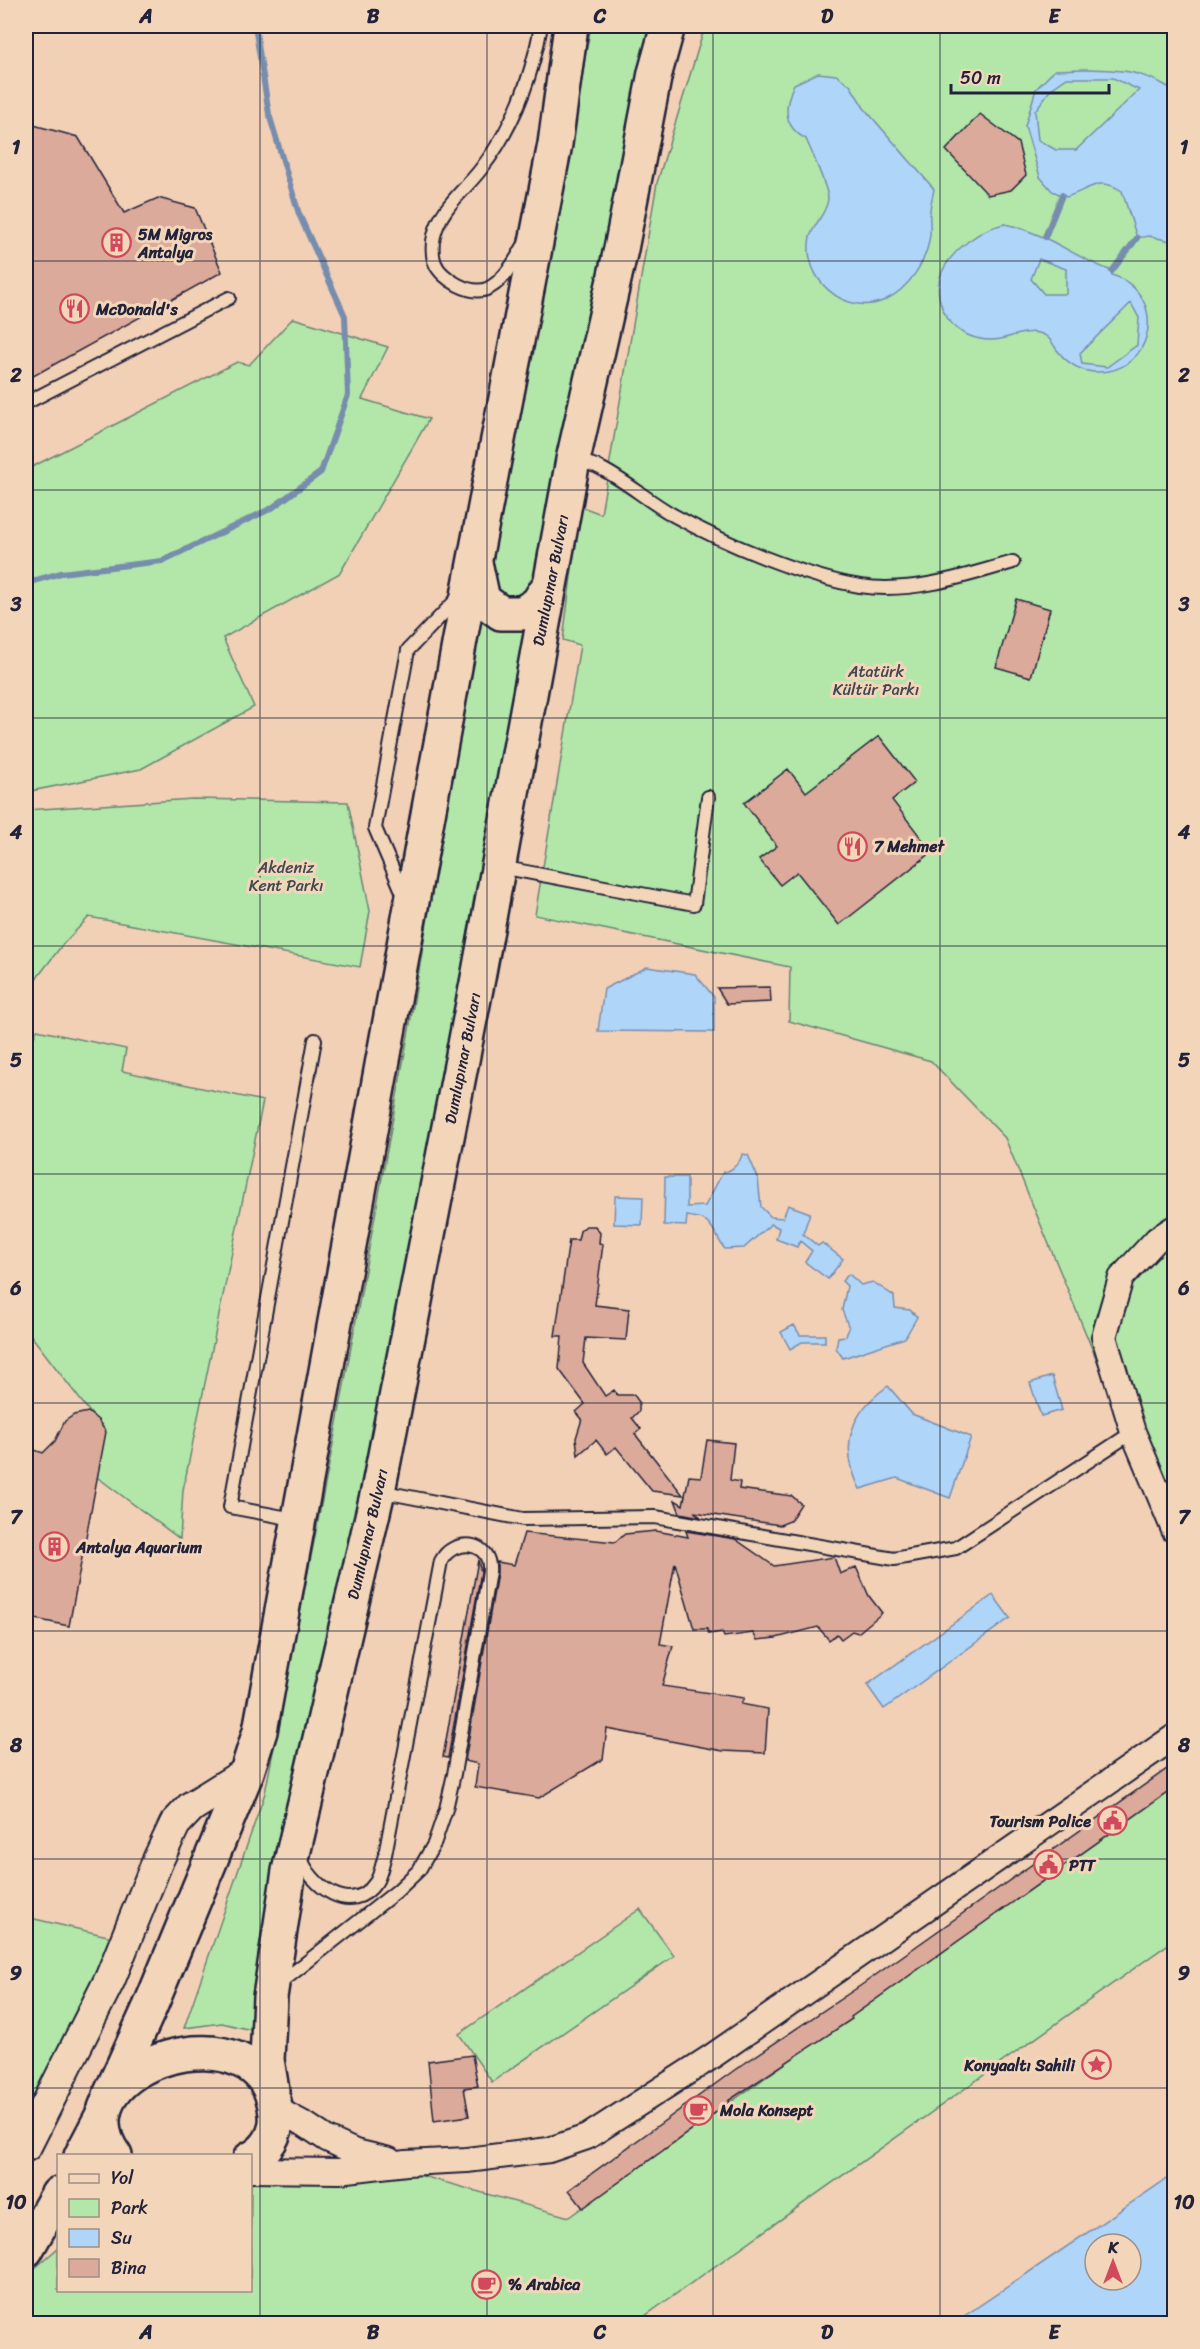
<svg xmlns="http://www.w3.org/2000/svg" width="1200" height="2349" font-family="Sriracha,sans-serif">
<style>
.green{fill:#b2e7a9;stroke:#6a8472;stroke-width:1.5}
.water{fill:#afd5f9;stroke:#778dad;stroke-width:1.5;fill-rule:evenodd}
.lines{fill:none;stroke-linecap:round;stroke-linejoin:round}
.stream{stroke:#778dad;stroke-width:6}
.building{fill:#dbaa9a;stroke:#22223b;stroke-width:1.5}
.service-casing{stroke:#22223b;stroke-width:16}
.minor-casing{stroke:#22223b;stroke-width:28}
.tertiary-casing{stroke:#22223b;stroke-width:34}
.secondary-casing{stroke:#22223b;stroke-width:38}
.service{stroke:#f3d6ba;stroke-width:12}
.minor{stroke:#f3d6ba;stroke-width:24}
.tertiary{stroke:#f3d6ba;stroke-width:30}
.secondary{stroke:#f3d6ba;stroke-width:33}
.grid{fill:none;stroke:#22223b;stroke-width:1.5;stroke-opacity:0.55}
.labels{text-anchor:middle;stroke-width:6;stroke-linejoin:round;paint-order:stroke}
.poi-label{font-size:16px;font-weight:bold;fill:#22223b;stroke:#f3d6ba;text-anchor:start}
.street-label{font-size:16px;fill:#22223b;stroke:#f3d6ba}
.park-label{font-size:16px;fill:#3f4951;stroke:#f3d6ba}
.neatline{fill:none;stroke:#22223b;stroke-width:2}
.grid-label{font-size:20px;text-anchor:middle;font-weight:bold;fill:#22223b}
</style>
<rect width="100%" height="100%" fill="#f2d0b6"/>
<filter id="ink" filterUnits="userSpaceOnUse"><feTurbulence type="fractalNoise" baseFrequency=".0167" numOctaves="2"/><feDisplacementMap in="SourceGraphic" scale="12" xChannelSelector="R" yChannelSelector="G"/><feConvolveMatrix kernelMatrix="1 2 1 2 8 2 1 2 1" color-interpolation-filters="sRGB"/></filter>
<g filter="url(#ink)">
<!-- green -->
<path class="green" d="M591 26H649L533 589 522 597H502L490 569 520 401Z
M705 26H1174V1547L1005 1138 931 1061 789 1021 790 967 535 915 580 645 563 640 580 506 601 514 657 183Z
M293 318 388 347 362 399 429 419 340 573 223 638 254 707 141 769 26 792V470L237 362 249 365Z
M478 619 531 630 256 2031 222 2023 184 2028 265 1793 338 1418 409 1030Z
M193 799 348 802 370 911 360 967 89 917 63 944 26 992V810Z
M37 1030 126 1049 122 1071 263 1101 183 1490 180 1539 97 1477 105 1432 26 1329V1055Z
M1174 1781V1940L635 2323H26V2276L58 2248V2290H250L251 2181 419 2175 569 2217 990 1918Z
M640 1909 674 1956 492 2082 459 2034Z
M26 1917 112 1937 26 2122Z"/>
<!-- water -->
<path class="water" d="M1084 69C1124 70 1139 70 1174 90V242L1149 236 1137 238 1122 191C1098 175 1090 190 1066 197L1052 191 1040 177 1025 126 1036 89 1055 70ZM1067 78H1113L1139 90 1076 150H1056L1038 140 1035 111 1051 89Z
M818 73 836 75 850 85 864 108 934 189C933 196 930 204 930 212 929 219 931 227 930 235 927 261 909 289 885 300 845 318 801 278 810 237 814 223 827 213 828 199 828 189 811 150 806 139 782 126 784 106 794 84Z
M1005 224C1047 233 1074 257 1112 271V275C1121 278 1129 282 1135 289 1161 316 1147 364 1109 371 1088 375 1070 367 1057 350 1052 343 1050 337 1042 334 1029 329 1014 336 1001 339 979 343 954 334 944 312 938 300 936 285 942 272 952 250 981 228 1005 224ZM1039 259 1066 269V294H1044L1031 279ZM1131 303 1139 318 1137 345 1107 367 1082 364 1080 353Z
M647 967 695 974 714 997V1032L598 1031 604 989Z
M742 1154 748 1155 758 1178 761 1207 771 1217 783 1218 788 1205 810 1213 803 1234 818 1246 822 1243 843 1259 828 1279 805 1262 812 1251 800 1241 797 1247 776 1239 779 1228 771 1224 744 1248 725 1249C718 1241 715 1228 706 1221 701 1218 692 1217 687 1216L686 1226 664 1225 665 1177H687V1207L705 1206 723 1172C731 1172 741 1162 742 1154Z
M615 1196 643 1197 642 1225 614 1224Z
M849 1274 861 1285 873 1282 894 1296 895 1308 910 1310 917 1317 905 1338 843 1358 836 1348 838 1337 846 1336 849 1328 842 1310 847 1286 842 1281Z
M794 1325 800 1335H825V1342H802L790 1349 781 1332Z
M1052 1376 1062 1410 1041 1416 1030 1383Z
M888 1386 912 1414 971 1437 950 1498 897 1478 860 1489C839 1447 849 1413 888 1386Z
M993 1595 1010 1618 884 1709 867 1685Z
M1174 2174V2323H954ZM1095 2244H1131V2280H1095Z"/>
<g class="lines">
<!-- stream -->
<path class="stream" d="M1045 237 1062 195
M1112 271 1137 238
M26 583 61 573 162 561 272 508 321 472 348 395 345 316 299 214 269 114 255 26"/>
</g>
<!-- building -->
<path class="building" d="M980 114 1018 143 1026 175 1011 190 988 195 946 150Z
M26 123 78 137 124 213 158 198 195 208 222 272 26 380Z
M1016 599 1050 609 1031 677 996 667Z
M879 736 915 782 892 800 932 852 839 925 797 872 780 885 759 859 777 846 744 803 788 769 806 792Z
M770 987 771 1002 727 1004 717 988Z
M586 1226H595L600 1233 599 1243 603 1244 595 1305 629 1309 626 1340 586 1338 583 1363 605 1396 614 1390 617 1395H634L639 1402V1411L632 1418 641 1429 635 1434 683 1495 652 1491 616 1447 607 1454 596 1440 578 1455 576 1438 582 1419 576 1412 585 1404 559 1369 562 1336H555L569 1240H578L580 1231Z
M88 1412 98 1420 106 1432 69 1626 26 1617V1447L43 1453 55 1441 65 1421 74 1415Z
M707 1440 734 1443 730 1480 740 1482 739 1489 792 1496 801 1504 790 1521 780 1525 694 1512 701 1517 680 1513 675 1500 683 1505 689 1476 701 1477Z
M656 1531 688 1537 686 1531 735 1539 774 1566 834 1557 840 1574 856 1567 869 1596 882 1613 858 1633 852 1631 841 1639 837 1634 829 1640 818 1627 776 1638 757 1640 753 1633 724 1637 722 1632 709 1634 707 1629H694L675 1563 660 1644 673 1646 662 1686 744 1698 741 1704 768 1709 765 1753 723 1751 607 1729 603 1759 539 1798 475 1787 478 1764 465 1761 497 1573V1562L514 1565 524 1533 615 1542 625 1534Z
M478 1560 481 1572 448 1758 443 1757Z
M1174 1764V1788L851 2017 852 2019 728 2101 730 2102 583 2208 569 2190 736 2069 860 1986Z
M472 2055 478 2086 464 2088 469 2116 434 2121 428 2061Z"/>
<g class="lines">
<defs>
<path id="service" d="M523 247C515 262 504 280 489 288 472 297 441 279 435 263 432 256 432 243 434 236 440 208 465 190 481 169 513 128 532 76 541 26
M26 403 229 298
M574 460C582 462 593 464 600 468 626 481 648 501 673 515 723 543 805 577 860 586 911 594 965 576 1013 562
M500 867 694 904 708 797
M405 898 375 828 408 650 459 597
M379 1491 523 1519 655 1517 894 1559 956 1548 1133 1432
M299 1520 230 1507 315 1040
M279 1984 397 1891 419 1870 434 1844 446 1809 454 1774 489 1572C492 1540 453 1537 441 1561L385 1855C382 1864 381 1874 376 1882 352 1918 310 1886 300 1856"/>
<path id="minor" d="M1174 1228 1157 1239 1121 1278 1104 1337 1133 1432 1174 1530
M276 2109 306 2125 327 2139 355 2152 389 2160
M250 2170 339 2171 406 2163 467 2160 549 2150 587 2137 711 2057 1174 1737"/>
<path id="tertiary" d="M26 2146 110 1979 158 1860 175 1824 191 1807 247 1772"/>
<path id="secondary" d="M476 567 483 600 501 613H522L537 604 548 587
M272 2090 267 2060 270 1997 289 1871 378 1491 478 978 573 460 621 249 655 73 668 26
M110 2095 150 2007 247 1772 260 1731 470 585 555 144 571 26
M81 2156 103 2114
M115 2156C50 2065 267 1999 276 2114 278 2133 267 2151 250 2159
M26 2250 58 2194"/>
</defs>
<!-- service casing -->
<use href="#service" class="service-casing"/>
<!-- minor casing -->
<use href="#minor" class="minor-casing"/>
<!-- tertiary casing -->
<use href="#tertiary" class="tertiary-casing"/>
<!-- secondary casing -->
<use href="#secondary" class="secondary-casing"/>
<!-- service -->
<use href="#service" class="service"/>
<!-- minor -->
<use href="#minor" class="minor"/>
<!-- tertiary -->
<use href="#tertiary" class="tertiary"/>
<!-- secondary -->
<use href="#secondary" class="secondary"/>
</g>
</g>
<!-- grid -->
<path class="grid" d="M260 26V2324M487 26V2324M713 26V2324M940 26V2324M26 261H1174M26 490H1174M26 718H1174M26 946H1174M26 1174H1174M26 1403H1174M26 1631H1174M26 1859H1174M26 2088H1174"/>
<!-- icons -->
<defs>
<symbol id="building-ring" viewBox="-11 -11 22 22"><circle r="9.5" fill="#f3d6ba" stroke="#d1495b" stroke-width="1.5"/><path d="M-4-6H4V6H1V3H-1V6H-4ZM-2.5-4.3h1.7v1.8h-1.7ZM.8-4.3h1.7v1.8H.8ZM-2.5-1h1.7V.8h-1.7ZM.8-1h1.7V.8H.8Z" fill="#d1495b"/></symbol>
<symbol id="restaurant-ring" viewBox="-11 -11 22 22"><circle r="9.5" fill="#f3d6ba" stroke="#d1495b" stroke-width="1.5"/><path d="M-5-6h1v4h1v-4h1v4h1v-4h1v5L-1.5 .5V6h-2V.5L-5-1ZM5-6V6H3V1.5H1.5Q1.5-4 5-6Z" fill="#d1495b"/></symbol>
<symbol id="civic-ring" viewBox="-11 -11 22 22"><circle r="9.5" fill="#f3d6ba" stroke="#d1495b" stroke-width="1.5"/><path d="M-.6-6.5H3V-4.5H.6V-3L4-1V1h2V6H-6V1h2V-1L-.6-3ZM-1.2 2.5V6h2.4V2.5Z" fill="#d1495b"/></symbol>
<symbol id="sight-ring" viewBox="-11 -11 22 22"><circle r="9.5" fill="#f3d6ba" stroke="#d1495b" stroke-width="1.5"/><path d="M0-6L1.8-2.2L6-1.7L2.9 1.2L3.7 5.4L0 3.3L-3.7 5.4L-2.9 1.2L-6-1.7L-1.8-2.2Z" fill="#d1495b"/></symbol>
<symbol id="cafe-ring" viewBox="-11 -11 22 22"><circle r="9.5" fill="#f3d6ba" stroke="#d1495b" stroke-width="1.5"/><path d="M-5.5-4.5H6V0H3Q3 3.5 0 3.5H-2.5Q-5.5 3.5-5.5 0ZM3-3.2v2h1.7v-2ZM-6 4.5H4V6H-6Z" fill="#d1495b"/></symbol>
</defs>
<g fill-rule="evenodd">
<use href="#building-ring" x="100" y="226" width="33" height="33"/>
<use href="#restaurant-ring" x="58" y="292" width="33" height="33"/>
<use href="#restaurant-ring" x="836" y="830" width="33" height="33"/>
<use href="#building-ring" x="38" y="1530" width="33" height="33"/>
<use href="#civic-ring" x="1096" y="1804" width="33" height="33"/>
<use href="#civic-ring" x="1032" y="1848" width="33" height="33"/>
<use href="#sight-ring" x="1080" y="2048" width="33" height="33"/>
<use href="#cafe-ring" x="682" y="2094" width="33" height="33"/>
<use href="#cafe-ring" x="470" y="2268" width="33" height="33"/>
</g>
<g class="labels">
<!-- poi labels -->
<g class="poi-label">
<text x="138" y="240">5M Migros<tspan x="138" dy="18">Antalya</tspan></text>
<text x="96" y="315">McDonald's</text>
<text x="874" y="852">7 Mehmet</text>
<text x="76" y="1553">Antalya Aquarium</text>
<text x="1091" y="1827" text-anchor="end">Tourism Police</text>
<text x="1069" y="1871">PTT</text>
<text x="1075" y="2071" text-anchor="end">Konyaaltı Sahili</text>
<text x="720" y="2116">Mola Konsept</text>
<text x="508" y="2290">% Arabica</text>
</g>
<!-- street labels -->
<g class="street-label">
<text transform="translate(550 580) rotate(-79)" y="6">Dumlupınar Bulvarı</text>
<text transform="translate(462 1058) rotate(-79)" y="6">Dumlupınar Bulvarı</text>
<text transform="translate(367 1534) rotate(-77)" y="6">Dumlupınar Bulvarı</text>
</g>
<!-- park labels -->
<g class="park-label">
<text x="876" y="677">Atatürk<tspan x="876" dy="18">Kültür Parkı</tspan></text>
<text x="286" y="873">Akdeniz<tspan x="286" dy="18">Kent Parkı</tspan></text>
</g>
</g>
<!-- margin -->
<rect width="1200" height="2349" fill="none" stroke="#f3d6ba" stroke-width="66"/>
<!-- legend -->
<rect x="57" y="2154" width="195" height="138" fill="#f3d6ba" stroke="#9f8e87" stroke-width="1.5"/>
<rect x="69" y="2174" width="30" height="9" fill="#f3d6ba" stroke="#9f8e87" stroke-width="1.5"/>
<text x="111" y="2184" font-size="18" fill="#22223b">Yol</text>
<rect x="69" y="2199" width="30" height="18" fill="#b2e7a9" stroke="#9f8e87" stroke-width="1.5"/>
<text x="111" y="2214" font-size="18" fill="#22223b">Park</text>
<rect x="69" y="2229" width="30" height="18" fill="#afd5f9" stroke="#9f8e87" stroke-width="1.5"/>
<text x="111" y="2244" font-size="18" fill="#22223b">Su</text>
<rect x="69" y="2259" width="30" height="18" fill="#dbaa9a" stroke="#9f8e87" stroke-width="1.5"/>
<text x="111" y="2274" font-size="18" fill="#22223b">Bina</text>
<!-- north arrow -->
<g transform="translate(1113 2262)"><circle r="28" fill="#f3d6ba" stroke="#9f8e87" stroke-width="1.5"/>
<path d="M0-4.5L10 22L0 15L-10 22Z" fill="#d1495b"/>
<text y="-9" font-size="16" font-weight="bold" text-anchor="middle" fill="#22223b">K</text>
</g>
<!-- scale -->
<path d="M951 84v9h158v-9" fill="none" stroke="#22223b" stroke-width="3"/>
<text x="960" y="84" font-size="18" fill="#22223b" stroke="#f3d6ba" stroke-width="4.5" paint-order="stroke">50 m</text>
<rect x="33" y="33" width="1134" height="2283" class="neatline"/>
<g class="grid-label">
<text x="146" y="23">A</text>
<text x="373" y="23">B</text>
<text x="600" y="23">C</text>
<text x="827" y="23">D</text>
<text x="1054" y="23">E</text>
<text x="16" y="154">1</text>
<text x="1184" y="154">1</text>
<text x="16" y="382">2</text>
<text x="1184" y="382">2</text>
<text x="16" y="611">3</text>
<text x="1184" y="611">3</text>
<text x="16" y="839">4</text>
<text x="1184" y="839">4</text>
<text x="16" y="1067">5</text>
<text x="1184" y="1067">5</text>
<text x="16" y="1295">6</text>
<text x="1184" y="1295">6</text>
<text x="16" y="1524">7</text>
<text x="1184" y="1524">7</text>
<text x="16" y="1752">8</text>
<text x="1184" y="1752">8</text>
<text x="16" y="1980">9</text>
<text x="1184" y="1980">9</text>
<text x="16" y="2209">10</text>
<text x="1184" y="2209">10</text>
<text x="146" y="2339">A</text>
<text x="373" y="2339">B</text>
<text x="600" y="2339">C</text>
<text x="827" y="2339">D</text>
<text x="1054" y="2339">E</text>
</g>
</svg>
